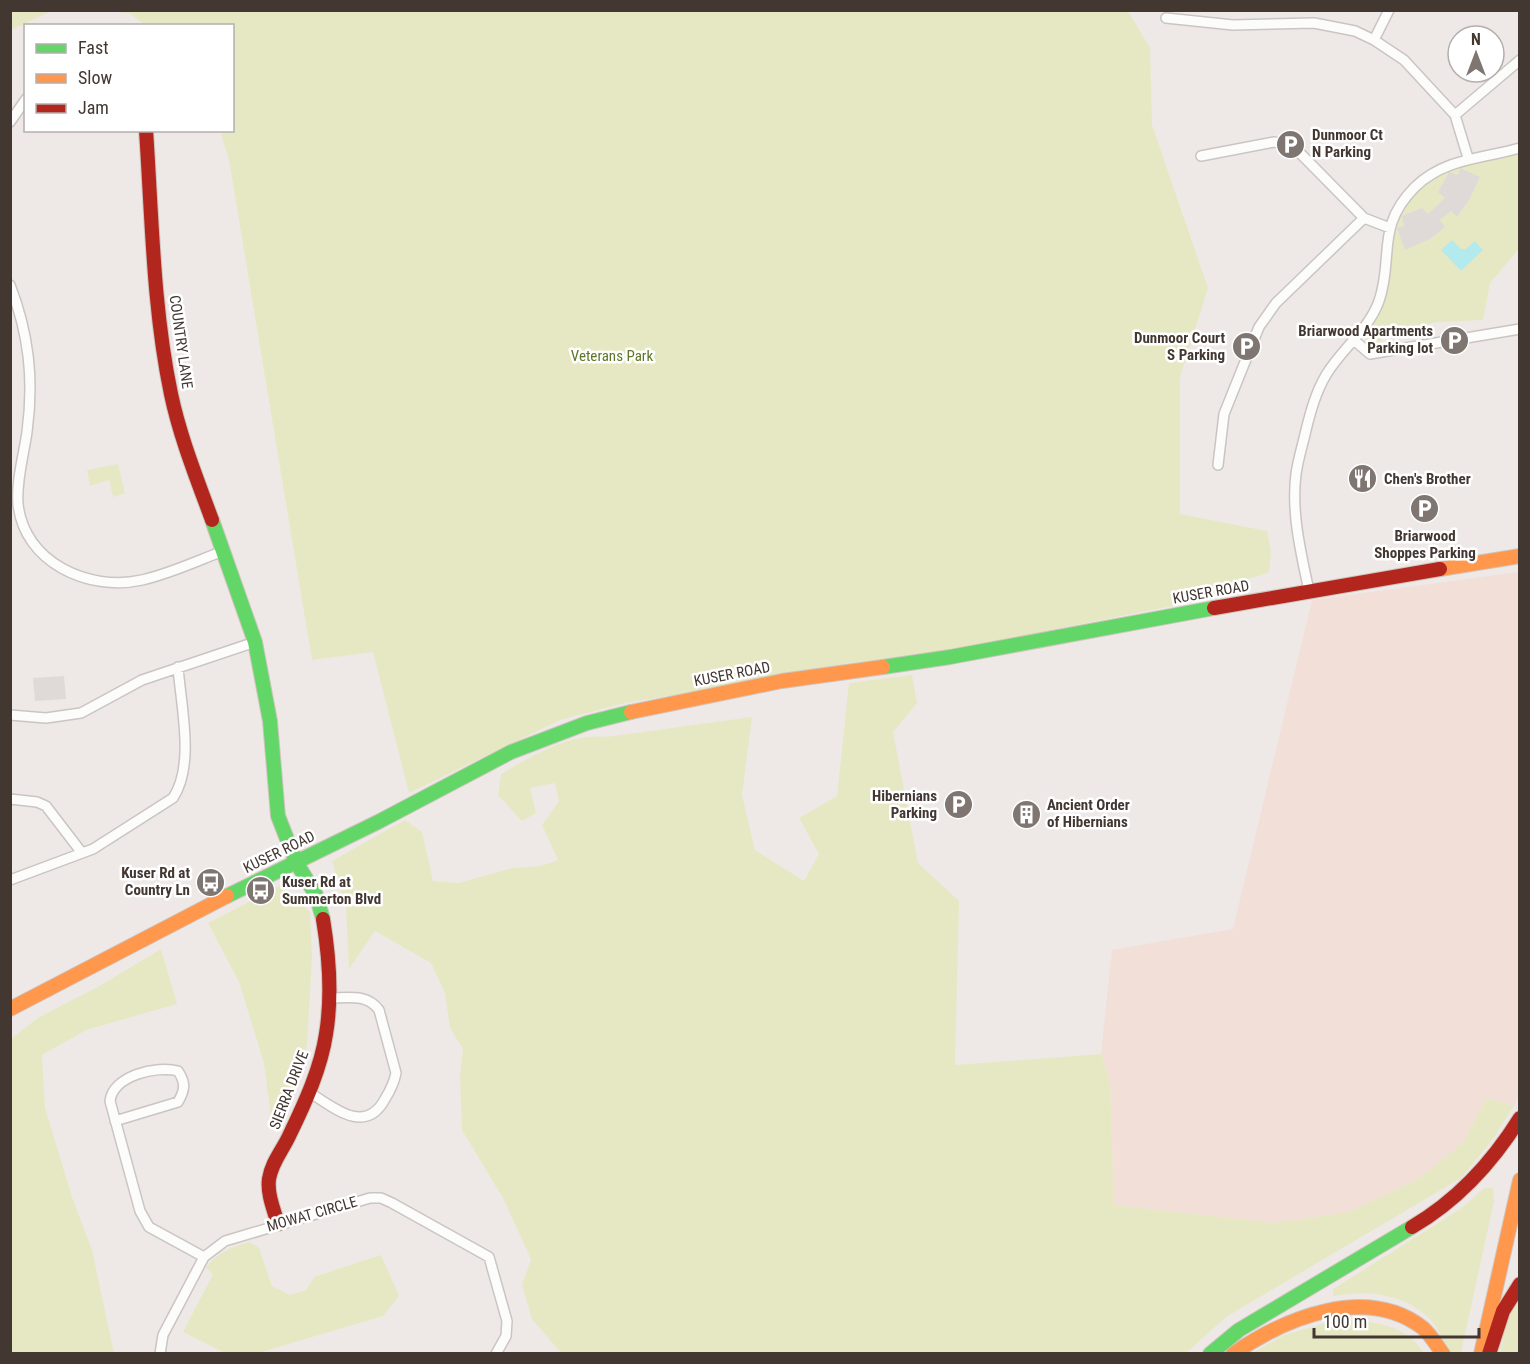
<svg xmlns="http://www.w3.org/2000/svg" width="1530" height="1364" font-family="'Roboto Condensed',sans-serif">
<style>
.commercial{fill:#f2dfd7}
.green{fill:#e6e8c4}
.parking{fill:#dfdad7}
.water{fill:#b3eaee}
.lines{fill:none;stroke-linecap:round;stroke-linejoin:round}
.street-casing{stroke:#cac5c2;stroke-width:12}
.fast-casing{stroke:#cfc5be;stroke-width:16}
.slow-casing{stroke:#cfc5be;stroke-width:16}
.jam-casing{stroke:#cfc5be;stroke-width:16}
.street{stroke:#fcfcfb;stroke-width:9}
.fast{stroke:#63d668;stroke-width:14}
.slow{stroke:#ff974d;stroke-width:14}
.jam{stroke:#b3261e;stroke-width:14}
.labels{text-anchor:middle;stroke-width:5;stroke-linejoin:round;paint-order:stroke}
.poi-label{font-size:15px;font-weight:bold;fill:#433732;stroke:#fff;text-anchor:start}
.street-label{font-size:15px;fill:#433732;stroke:#fff}
.park-label{font-size:15px;fill:#5e7625;stroke:#fff}
</style>
<rect width="100%" height="100%" fill="#eee9e6"/>
<!-- commercial -->
<path class="commercial" d="M1519 572 1520 1092 1514 1106 1487 1098 1463 1142 1420 1178 1349 1212 1275 1223 1114 1205 1110 1080 1101 1054 1112 950 1233 929 1312 600Z"/>
<!-- green -->
<path class="green" d="M11 10H52V11L11 30Z
M108 11H1128L1150 48 1152 125 1208 288 1180 377V514L1267 531 1271 552 1269 572 1248 579 1223 596 908 658 625 703 560 720 409 793 373 652 312 660 229 160 220 131 232 130V26L145 25 129 13Z
M1519 154V249L1490 283 1483 320 1437 322 1383 334 1380 343H1367L1364 335 1380 310 1395 221 1407 199 1431 177 1474 161Z
M118 464 125 493 113 497 109 480 90 486 87 470Z
M912 675 917 703 893 732 918 863 959 901 955 1065 1101 1054 1110 1080 1114 1205 1275 1223 1349 1212 1420 1178 1463 1142 1487 1098 1514 1106 1493 1139 1461 1178 1226 1317 1186 1353H561L532 1319 522 1285 531 1259 503 1198 462 1130 460 1075 463 1049 450 1028 445 993 431 963 375 931 349 969 346 908 332 861 405 820 422 832 433 881 459 883 512 868 541 866 558 860 542 825 559 801 555 783 530 788 536 813 522 821 498 795 501 774C533 756 568 733 606 737L752 717 742 795 755 850 804 881 819 854 799 818 837 796 849 683Z
M281 885 310 912 312 958 307 1045 282 1115 271 1117 264 1063 239 982 208 923Z
M161 949 177 1004 86 1030 42 1055 45 1108 72 1197 92 1250 114 1353H11V1039L39 1017 96 988Z
M1484 1188H1493L1494 1201 1461 1353 1449 1352C1443 1342 1438 1327 1430 1319 1403 1293 1369 1290 1333 1296V1289L1462 1208Z
M249 1242 259 1248 272 1286 290 1295 306 1290 314 1277 381 1255 399 1296 383 1316 258 1353H225L183 1332 213 1274 206 1268C216 1253 232 1247 249 1242Z
M1519 1300V1353L1499 1354 1509 1316Z
M1340 1319C1373 1322 1405 1323 1424 1353H1252L1284 1335Z"/>
<!-- parking -->
<path class="parking" d="M1460 168 1480 177 1469 200 1457 217 1451 211 1440 220 1445 227 1430 239 1405 250 1397 228 1404 226 1402 216 1422 208 1428 214 1445 198 1438 192 1449 172 1458 175Z
M64 676 66 699 35 701 33 678Z"/>
<!-- water -->
<path class="water" d="M1452 240 1461 249H1466L1475 241 1483 250 1461 271 1441 250Z"/>
<g class="lines">
<defs>
<path id="street" d="M1166 18 1233 25 1314 23 1355 31 1374 40 1404 60 1455 115 1468 158
M1374 40 1389 10
M1455 115 1520 60
M10 122 26 99
M1201 156 1274 142 1293 146 1364 218 1390 228
M10 285C29 334 34 380 27 432 24 454 16 481 18 504 24 562 88 592 142 580 169 574 197 561 223 551
M1354 340 1370 354 1520 329
M1218 465 1224 414 1259 327 1276 303 1364 218
M1309 591C1301 553 1291 513 1296 474 1298 459 1303 444 1306 430 1311 410 1316 392 1326 375 1342 348 1368 331 1379 301 1394 258 1375 227 1415 187 1445 158 1482 159 1520 148
M10 715 46 718 81 713 142 680 255 642
M10 799 37 802 46 806 82 853
M10 880 93 849 173 798C195 765 181 707 178 667
M309 1092C333 1107 365 1136 385 1099 390 1091 394 1083 396 1073L379 1010C367 993 347 998 328 998
M115 1121 178 1102C185 1090 186 1083 178 1071 156 1065 113 1076 110 1101L140 1211 149 1227 204 1257
M160 1354 163 1335 204 1257 225 1241 370 1198H381L392 1203 489 1257 507 1321 506 1336 496 1354"/>
<path id="fast" d="M212 520 255 642 270 721 278 816 296 862 316 895 323 919
M883 667 950 657 1214 608
M227 896 378 822 511 752 587 723 631 712
M1210 1354 1239 1330 1412 1227"/>
<path id="slow" d="M1440 569 1520 556
M631 712 782 681 883 667
M10 1009 227 896
M1233 1354C1285 1318 1366 1284 1423 1328 1431 1335 1437 1346 1443 1354
M1481 1354 1520 1180"/>
<path id="jam" d="M146 130C152 218 153 308 171 394 180 437 197 479 212 520
M1214 608 1440 569
M278 1224C274 1210 267 1194 269 1179 272 1161 283 1150 290 1134 305 1103 321 1068 326 1034 332 998 329 955 323 919
M1412 1227C1458 1200 1492 1163 1520 1118
M1489 1354 1503 1311 1520 1284"/>
</defs>
<!-- street casing -->
<use href="#street" class="street-casing"/>
<!-- fast casing -->
<use href="#fast" class="fast-casing"/>
<!-- slow casing -->
<use href="#slow" class="slow-casing"/>
<!-- jam casing -->
<use href="#jam" class="jam-casing"/>
<!-- street -->
<use href="#street" class="street"/>
<!-- fast -->
<use href="#fast" class="fast"/>
<!-- slow -->
<use href="#slow" class="slow"/>
<!-- jam -->
<use href="#jam" class="jam"/>
</g>
<!-- icons -->
<defs>
<symbol id="parking-disc" viewBox="-11 -11 22 22"><circle r="9.5" fill="#7f7571" stroke="#fff"/><path d="M-3.5-5.5H1a3.5 3.5 0 0 1 0 7H-1V5.5H-3.5ZM-1-3.4V-.6H.8a1.4 1.4 0 0 0 0-2.8Z" fill="#fff"/></symbol>
<symbol id="restaurant-disc" viewBox="-11 -11 22 22"><circle r="9.5" fill="#7f7571" stroke="#fff"/><path d="M-5-6h1v4h1v-4h1v4h1v-4h1v5L-1.5 .5V6h-2V.5L-5-1ZM5-6V6H3V1.5H1.5Q1.5-4 5-6Z" fill="#fff"/></symbol>
<symbol id="building-disc" viewBox="-11 -11 22 22"><circle r="9.5" fill="#7f7571" stroke="#fff"/><path d="M-4-6H4V6H1V3H-1V6H-4ZM-2.5-4.3h1.7v1.8h-1.7ZM.8-4.3h1.7v1.8H.8ZM-2.5-1h1.7V.8h-1.7ZM.8-1h1.7V.8H.8Z" fill="#fff"/></symbol>
<symbol id="bus-disc" viewBox="-11 -11 22 22"><circle r="9.5" fill="#7f7571" stroke="#fff"/><path d="M-5-6H5V4H4V6H2V4H-2V6H-4V4H-5ZM-3.5-4V0h7V-4ZM-3.5 1.2v1.5H-2V1.2ZM2 1.2v1.5H3.5V1.2Z" fill="#fff"/></symbol>
</defs>
<g fill-rule="evenodd">
<use href="#parking-disc" x="1274" y="128" width="33" height="33"/>
<use href="#parking-disc" x="1438" y="324" width="33" height="33"/>
<use href="#parking-disc" x="1230" y="330" width="33" height="33"/>
<use href="#restaurant-disc" x="1346" y="462" width="33" height="33"/>
<use href="#parking-disc" x="1408" y="492" width="33" height="33"/>
<use href="#parking-disc" x="942" y="788" width="33" height="33"/>
<use href="#building-disc" x="1010" y="798" width="33" height="33"/>
<use href="#bus-disc" x="194" y="866" width="33" height="33"/>
<use href="#bus-disc" x="244" y="874" width="33" height="33"/>
</g>
<g class="labels">
<!-- poi labels -->
<g class="poi-label">
<text x="1312" y="140">Dunmoor Ct<tspan x="1312" dy="17">N Parking</tspan></text>
<text x="1433" y="336" text-anchor="end">Briarwood Apartments<tspan x="1433" dy="17">Parking lot</tspan></text>
<text x="1225" y="343" text-anchor="end">Dunmoor Court<tspan x="1225" dy="17">S Parking</tspan></text>
<text x="1384" y="484">Chen's Brother</text>
<text x="1425" y="541" text-anchor="middle">Briarwood<tspan x="1425" dy="17">Shoppes Parking</tspan></text>
<text x="937" y="801" text-anchor="end">Hibernians<tspan x="937" dy="17">Parking</tspan></text>
<text x="1047" y="810">Ancient Order<tspan x="1047" dy="17">of Hibernians</tspan></text>
<text x="190" y="878" text-anchor="end">Kuser Rd at<tspan x="190" dy="17">Country Ln</tspan></text>
<text x="282" y="887">Kuser Rd at<tspan x="282" dy="17">Summerton Blvd</tspan></text>
</g>
<!-- street labels -->
<g class="street-label">
<text transform="translate(181 342) rotate(82)" y="5">COUNTRY LANE</text>
<text transform="translate(1211 592) rotate(-10)" y="5">KUSER ROAD</text>
<text transform="translate(732 674) rotate(-11)" y="5">KUSER ROAD</text>
<text transform="translate(279 852) rotate(-26)" y="5">KUSER ROAD</text>
<text transform="translate(289 1090) rotate(-69)" y="5">SIERRA DRIVE</text>
<text transform="translate(312 1214) rotate(-16)" y="5">MOWAT CIRCLE</text>
</g>
<!-- park labels -->
<g class="park-label">
<text x="612" y="361">Veterans Park</text>
</g>
</g>
<!-- border -->
<rect width="1530" height="1364" fill="none" stroke="#433732" stroke-width="24"/>
<!-- legend -->
<rect x="24" y="24" width="210" height="108" fill="#ffffff" stroke="#b4afad" stroke-width="1.5"/>
<rect x="36" y="44" width="30" height="9" fill="#63d668" stroke="#b4afad" stroke-width="1.5"/>
<text x="78" y="54" font-size="18" fill="#433732">Fast</text>
<rect x="36" y="74" width="30" height="9" fill="#ff974d" stroke="#b4afad" stroke-width="1.5"/>
<text x="78" y="84" font-size="18" fill="#433732">Slow</text>
<rect x="36" y="104" width="30" height="9" fill="#b3261e" stroke="#b4afad" stroke-width="1.5"/>
<text x="78" y="114" font-size="18" fill="#433732">Jam</text>
<!-- north arrow -->
<g transform="translate(1476 54)"><circle r="28" fill="#ffffff" stroke="#b4afad" stroke-width="1.5"/>
<path d="M0-4.5L10 22L0 15L-10 22Z" fill="#7f7571"/>
<text y="-9" font-size="16" font-weight="bold" text-anchor="middle" fill="#433732">N</text>
</g>
<!-- scale -->
<path d="M1314 1328v9h165v-9" fill="none" stroke="#433732" stroke-width="3"/>
<text x="1323" y="1328" font-size="18" fill="#433732" stroke="#ffffff" stroke-width="4.5" paint-order="stroke">100 m</text>
</svg>
